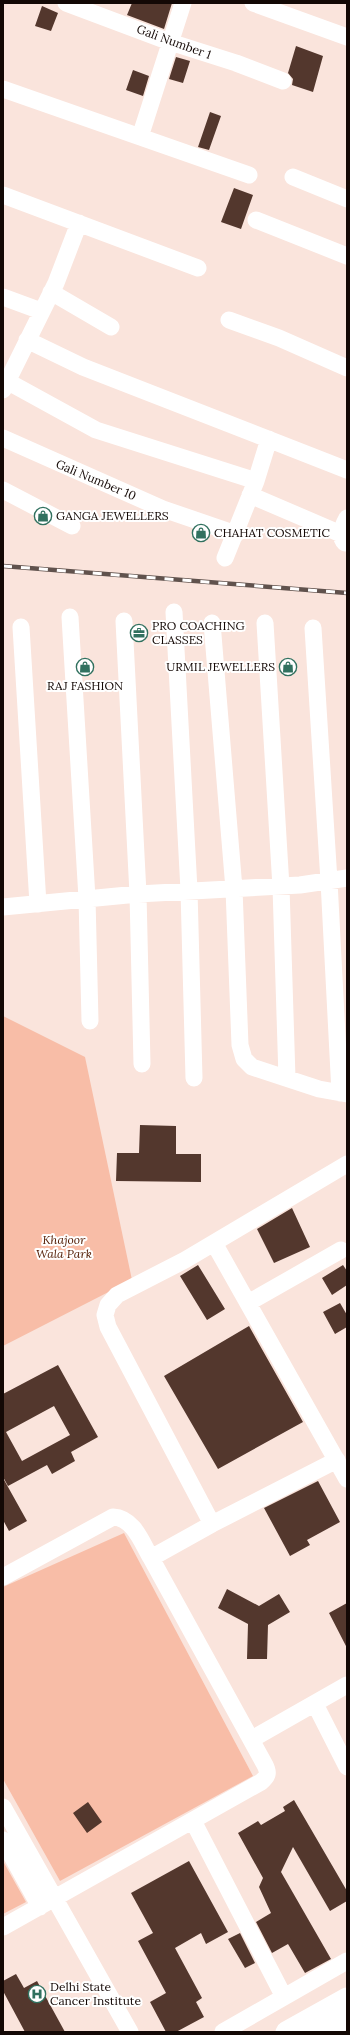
<svg xmlns="http://www.w3.org/2000/svg" width="350" height="2035" font-family="Lora,serif">
<style>
.green{fill:#f8bda7}
.building{fill:#53372d;fill-rule:evenodd}
.lines{fill:none;stroke-linecap:round;stroke-linejoin:round}
.minor{stroke:#fff;stroke-width:17}
.major{stroke:#fff;stroke-width:21}
.rail-casing{stroke:#60524d;stroke-width:4.5}
.rail{stroke:#fff;stroke-width:3;stroke-dasharray:9;stroke-linecap:butt}
.labels{text-anchor:middle;stroke-width:4;stroke-linejoin:round;paint-order:stroke}
.street-label{font-size:12px;fill:#130805;stroke:#fff}
.poi-label{font-size:12px;fill:#130805;stroke:#fff;text-anchor:start}
.park-label{font-size:12px;font-style:italic;fill:#511a01;stroke:#fff}
</style>
<rect width="100%" height="100%" fill="#fae4dc"/>
<!-- green -->
<path class="green" d="M3 1016 85 1057 132 1280 3 1346Z
M124 1533 253 1776 60 1881 3 1779V1587Z
M3 1861 26 1902 3 1914Z"/>
<!-- building -->
<path class="building" d="M132 3H172L164 29 127 15Z
M42 6 58 13 51 31 35 26Z
M296 46 323 56 313 92 292 85 293 79 288 73Z
M176 57 190 61 183 83 169 79Z
M133 70 149 76 143 96 126 90Z
M210 112 221 116 209 150 198 147Z
M234 188 253 195 241 229 221 222Z
M140 1125 176 1126V1154H201V1182L116 1181 117 1153H139Z
M292 1208 310 1247 274 1263 257 1229Z
M198 1265 225 1309 207 1320 180 1276Z
M343 1265 347 1271V1285L332 1295 322 1278Z
M340 1303 347 1315V1327L335 1334 323 1312Z
M249 1326 303 1422 218 1469 164 1376Z
M58 1365 98 1437 71 1452 75 1461 52 1474 47 1465 8 1486 3 1477V1394ZM54 1406 70 1435 22 1461 6 1432Z
M3 1478 27 1521 9 1531 3 1520Z
M318 1481 340 1522 307 1540 310 1545 290 1556 264 1508Z
M227 1589 259 1606 279 1594 290 1612 268 1625 267 1659H247L248 1624 218 1608Z
M347 1603V1648L329 1613Z
M294 1800 347 1891V1901L330 1911 293 1847 281 1872 331 1959 305 1973 288 1944 272 1953 256 1922 271 1913 259 1887 263 1878 238 1833 258 1821 261 1825 285 1811 283 1807Z
M88 1802 102 1822 87 1833 73 1813Z
M189 1861 228 1932 206 1944 201 1933 175 1948 202 1998 196 2002 204 2017 176 2032H166L150 2002 166 1993 138 1941 153 1933 131 1893Z
M240 1933 255 1963 245 1968 228 1939Z
M16 1974 24 1988 37 1981 65 2032H25L3 1991V1981Z"/>
<g class="lines">
<!-- minor -->
<path class="minor" d="M66 3 170 42 236 63 283 81
M253 3 347 37
M3 89 249 175
M140 137 183 3
M293 177 347 199
M3 195 198 268
M256 220 347 256
M51 292 111 327
M3 297 41 311
M229 320 279 338 347 368
M27 340 83 367 347 470
M3 379 96 430 256 481
M3 390 56 283 79 223
M3 438 163 509 236 534
M3 490 72 526
M250 495 341 534
M345 543C338 536 343 525 347 518
M225 558 256 481 269 439
M174 612 189 890 194 1078
M70 617 87 898 90 1021
M124 621 138 894 142 1064
M212 623 234 889 240 1045 244 1059 252 1067 319 1089 347 1094
M265 623 281 887 287 1078
M21 627 38 904
M313 628 329 881 340 1093
M3 907 138 894 300 885 347 878
M214 1243 347 1479
M248 1303 341 1250
M212 1524 108 1327 105 1315 108 1305 117 1295 185 1260 347 1164
M3 1577 113 1517C134 1518 142 1543 151 1558
M315 1704 347 1767
M252 1739 347 1685
M3 1807 130 2032
M193 1821 284 1997
M3 1840 40 1907
M3 1927 261 1782C268 1776 269 1773 265 1765L151 1558 212 1524 337 1460
M223 2032 347 1961"/>
<!-- major -->
<path class="major" d="M286 2032 347 1998
M319 2032 347 2018"/>
<defs>
<path id="rail" d="M3 566 347 593"/>
</defs>
<!-- rail casing -->
<use href="#rail" class="rail-casing"/>
<!-- rail -->
<use href="#rail" class="rail"/>
</g>
<!-- icons -->
<defs>
<symbol id="shop-ring" viewBox="-11 -11 22 22"><circle r="9.5" fill="#fff" stroke="#31715f" stroke-width="1.5"/><path d="M-5-2.5h2.3a2.7 3.5 0 0 1 5.4 0H5L5.5 6h-11ZM-1.5-2.5h3a1.5 2.3 0 0 0-3 0Z" fill="#31715f"/></symbol>
<symbol id="office-ring" viewBox="-11 -11 22 22"><circle r="9.5" fill="#fff" stroke="#31715f" stroke-width="1.5"/><path d="M-6-3h4V-5.5h4V-3h4V5H-6ZM-1-4.5V-3h2v-1.5ZM-6 0V1H6V0Z" fill="#31715f"/></symbol>
<symbol id="hospital-ring" viewBox="-11 -11 22 22"><circle r="9.5" fill="#fff" stroke="#31715f" stroke-width="1.5"/><path d="M-5-5h3v3.5h4V-5h3V5h-3V1.5h-4V5h-3Z" fill="#31715f"/></symbol>
</defs>
<g fill-rule="evenodd">
<use href="#shop-ring" x="33" y="506" width="20" height="20"/>
<use href="#shop-ring" x="191" y="523" width="20" height="20"/>
<use href="#office-ring" x="129" y="623" width="20" height="20"/>
<use href="#shop-ring" x="75" y="657" width="20" height="20"/>
<use href="#shop-ring" x="278" y="657" width="20" height="20"/>
<use href="#hospital-ring" x="27" y="1984" width="20" height="20"/>
</g>
<g class="labels">
<!-- street labels -->
<g class="street-label">
<text transform="translate(174 42) rotate(20)" y="4">Gali Number 1</text>
<text transform="translate(96 480) rotate(23)" y="4">Gali Number 10</text>
</g>
<!-- poi labels -->
<g class="poi-label">
<text x="56" y="520">GANGA JEWELLERS</text>
<text x="214" y="537">CHAHAT COSMETIC</text>
<text x="152" y="630">PRO COACHING<tspan x="152" dy="14">CLASSES</tspan></text>
<text x="275" y="671" text-anchor="end">URMIL JEWELLERS</text>
<text x="85" y="690" text-anchor="middle">RAJ FASHION</text>
<text x="50" y="1991">Delhi State<tspan x="50" dy="14">Cancer Institute</tspan></text>
</g>
<!-- park labels -->
<g class="park-label">
<text x="64" y="1244">Khajoor<tspan x="64" dy="14">Wala Park</tspan></text>
</g>
</g>
<!-- border -->
<rect width="350" height="2035" fill="none" stroke="#130805" stroke-width="8"/>
</svg>
